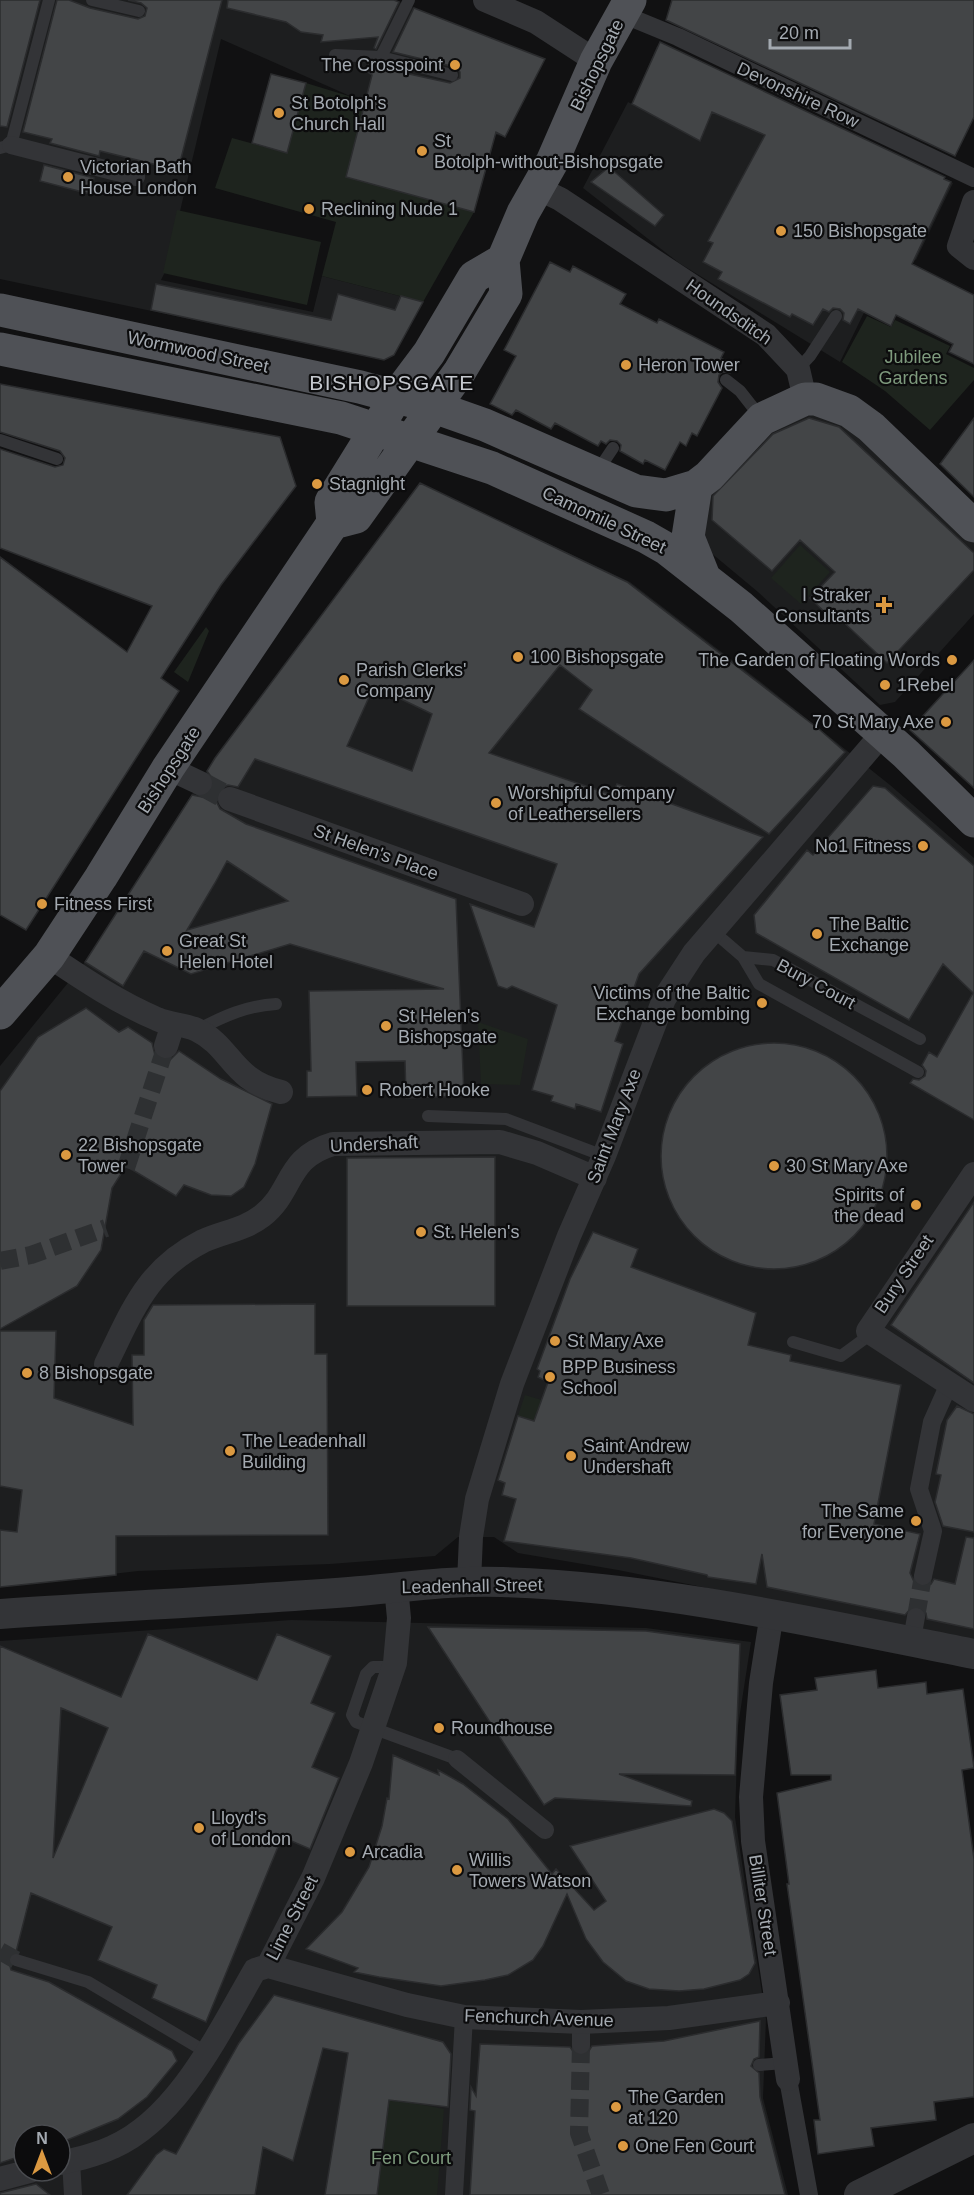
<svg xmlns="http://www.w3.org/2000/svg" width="974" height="2195" font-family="Helvetica,sans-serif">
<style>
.built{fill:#1d1e1f;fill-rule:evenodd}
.green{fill:#1e241e}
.building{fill:#434547;stroke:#2b2c2e;stroke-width:1.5;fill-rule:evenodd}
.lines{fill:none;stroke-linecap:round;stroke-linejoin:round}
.pedestrian-tunnel{stroke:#2e3032;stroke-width:18;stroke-dasharray:18 9;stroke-linecap:butt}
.minor-tunnel{stroke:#2e3032;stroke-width:24;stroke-dasharray:24 12;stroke-linecap:butt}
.service{stroke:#333437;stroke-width:12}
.pedestrian{stroke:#333437;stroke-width:18}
.minor{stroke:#333437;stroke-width:24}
.tertiary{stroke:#333437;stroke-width:30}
.primary{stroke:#4f5156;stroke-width:33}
.poi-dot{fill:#db9941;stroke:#0c0c0d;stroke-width:2}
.labels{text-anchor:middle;stroke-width:4.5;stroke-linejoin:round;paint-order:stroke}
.poi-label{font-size:18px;fill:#a4aab1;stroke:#0c0c0d;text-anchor:start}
.street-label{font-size:18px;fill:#a4aab1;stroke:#0c0c0d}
.park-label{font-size:18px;fill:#7e9a7d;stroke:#0c0c0d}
.quarter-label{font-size:21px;letter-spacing:1.5px;fill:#c5c8ce;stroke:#0c0c0d}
</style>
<rect width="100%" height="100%" fill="#111112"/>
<!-- built -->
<path class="built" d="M0 0H394L545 59 505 137 350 96 221 39 166 270 161 280 313 312 322 276 423 302 394 355 384 360 0 279Z
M657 46 743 82 953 183 916 260 894 251 840 362 679 263 583 188 628 102 632 104Z
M826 403 974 537V614L895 702 880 705 758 592 710 552 699 534 700 496 777 416Z
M420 483 630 582 762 683 890 785 974 858V1642L618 1570 518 1553 494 1537H458L435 1556 330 1564 138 1571 0 1587V1066L85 962 215 758Z
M291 1620 646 1628 751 1642 738 1726 735 1817 766 2019 763 2098 788 2195H0V1995L26 1889 0 1882V1641ZM24 2135H60V2171H24Z"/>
<!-- green -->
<path class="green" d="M306 83 365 101 347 177 474 212 423 302 322 276 336 222 215 188 232 138 287 153Z
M177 210 321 242 307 305 163 273Z
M867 316 891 327 895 320 950 346 946 354 974 368V380L930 430 885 391 842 362Z
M800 545 830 572 801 604 771 578Z
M206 627 209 631 188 682 174 672Z
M478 1022 528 1039 520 1085 481 1084Z
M525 1395 595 1416 588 1438 518 1416Z
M390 2094 412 2103 444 2109 437 2195H377Z"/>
<!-- building -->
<path class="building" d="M0 0H40L7 127 0 126Z
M57 0H69L90 8 138 19 145 16 147 8 141 3 128 0H222L178 170 100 151 99 156 50 143 52 139 23 132Z
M228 0H394L399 2 376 49 374 48 378 37 321 42 323 35 301 32 286 22 227 8Z
M672 0H974V117L955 156 666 20Z
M414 8 545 59 505 137 496 132 474 212 346 177 372 75 366 71 368 65 450 83 460 78V72L455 67 393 52Z
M660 42 945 177 944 179 951 182 912 264 974 295V364L949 352 953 344 896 315 891 326 858 309 850 324 843 320 844 313 840 309 833 308 829 312 823 309 813 325 792 314 790 317 718 279 722 272 703 262 713 243 708 241 765 135 712 112 700 141 632 104Z
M271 74 306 83 287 153 252 143Z
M44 165 94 178 90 194 40 181Z
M609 167 664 215 655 226 591 182Z
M550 262 570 272 573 266 626 294 620 304 657 323 659 319 724 352 721 358 734 365 730 373 723 372 719 375 718 382 722 388 697 436 692 433 686 446 680 442 665 470 645 460 643 464 620 451 621 445 617 441 610 440 606 444 601 441 598 446 555 423 551 429 516 410 512 415 490 404 516 356 504 350Z
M156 284 331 320 338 294 395 310 401 296 423 302 394 355 384 360 151 310Z
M0 384 280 437 296 486 221 585 161 678 179 691 26 930 0 915V557L127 652 152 606 0 548V449L55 467 63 465 65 458 60 451 0 432Z
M809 418 839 427 974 553V570L887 663 838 617 834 621 810 598 835 572 800 540 772 571 712 520 713 496 773 434Z
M974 418V497L940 464Z
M420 483 627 582 820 730 845 752 769 834 579 709 592 690 560 665 489 753 612 795 617 784 763 837 639 974 615 1041 623 1044 601 1112 576 1104 575 1109 551 1101 553 1096 532 1090 557 1005 512 986 507 989 498 986 470 904 534 927 557 864 255 759 238 787 228 785 220 789 216 801 220 809 246 824 456 899 464 1096 406 1098 405 1061 356 1062 357 1096 307 1097V1071H311L309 991 444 989 290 944 191 974 144 951 123 986 85 962 192 795 202 797 213 790 214 781 207 771 215 758ZM374 686 432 714 412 771 347 746ZM227 861 288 901 187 930 215 883Z
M974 660V788L910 730Z
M873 786 885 788 974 866V1120L910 1083 913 1079 919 1080 925 1076 926 1071 922 1065 929 1052 937 1057 973 993 943 964 909 1020 756 933 754 915 807 850 813 855Z
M86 1008 119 1032 128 1027 152 1043 155 1055 161 1059 170 1060 179 1051 221 1079 272 1104 255 1164 244 1187 231 1196 211 1195 184 1185 176 1196 126 1166 112 1188 101 1250 77 1286 0 1329V1091L38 1037Z
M661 1156a113 113 0 1 1 226 0a113 113 0 1 1-226 0Z
M495 1157V1306H347V1158Z
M974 1202V1383L891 1325Z
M593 1232 638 1249 631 1267 756 1313 748 1345 791 1355 790 1361 901 1385 874 1524 920 1534 910 1573 915 1584 921 1587 931 1584 934 1579 955 1584 966 1537 974 1538V1629L927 1619 926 1613 919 1606 912 1607 905 1615 767 1587 762 1554 756 1584 708 1577 707 1575 631 1558 504 1541 516 1499 502 1495 505 1483 498 1480 518 1416 534 1421 548 1382 538 1377 540 1371 537 1369 570 1279Z
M315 1304V1354H327L328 1535 116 1536V1575L0 1587V1530L17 1532 22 1490 0 1486V1331H56L54 1398 133 1425 132 1355H144V1320L153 1305Z
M957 1406 974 1414V1532L943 1526 935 1502 941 1475 936 1474 947 1420Z
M428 1627 646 1631 740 1644 735 1775 619 1774 692 1801 691 1806 555 1798 544 1805Z
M148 1634 257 1680 277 1634 331 1656 311 1703 335 1713 312 1767 339 1778 310 1849 282 1837 206 2022 152 1998 157 1985 98 1960 112 1927 31 1893 16 1952 8 1958 11 1970 49 1982 172 2051 177 2061 147 2097 118 2119 60 2143V2135H24V2155L0 2163V1646L121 1697ZM61 1708 108 1728 53 1858Z
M876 1670 878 1688 926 1682 927 1694 963 1689 974 1768 962 1770 974 1859V2097L934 2102 936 2120 871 2128 874 2146 818 2154 814 2120H820L787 1884H789L777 1793 831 1780V1775H791L780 1695 817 1690 815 1678Z
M393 1755 439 1775 438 1770 463 1784 508 1819 552 1874 556 1869 594 1910 606 1901 570 1846 714 1809 724 1813 732 1821 755 1963 749 1974 740 1980 704 1989 679 1991 649 1989 626 1981 603 1962 586 1939 567 1894 543 1946 533 1960 508 1975 485 1980 441 1986 379 1977 354 1972 358 1968 306 1949 342 1912 369 1867 382 1826 387 1798 389 1799Z
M274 1995 443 2042 451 2054 448 2107 389 2100 377 2195H325L348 2053 323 2048 293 2161 263 2147 255 2195H127L156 2155 164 2149 176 2154 239 2043Z
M760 2021 759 2057 754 2059 751 2066 759 2073 760 2097 785 2195H470L475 2111 470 2110 471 2087 476 2096 480 2044 570 2047 575 2054 582 2056 587 2054 592 2046 664 2041Z
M36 2184 50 2195H0V2193Z"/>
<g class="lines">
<!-- pedestrian-tunnel -->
<path class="pedestrian-tunnel" d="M126 1168 166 1046
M0 1261 31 1255 106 1228
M916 1617 923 1576
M0 1951 16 1960
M581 2045 579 2133 601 2195"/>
<!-- minor-tunnel -->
<path class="minor-tunnel" d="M200 783 230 799"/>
<!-- service -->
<path class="service" d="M92 0 139 11
M335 55 381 57 452 75
M381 57 409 0
M0 148 11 145 49 0
M798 369 810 356 836 316
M726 380 740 391 762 419
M0 440 57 459
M597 472 613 448
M714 932 743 957 773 960 920 1039
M743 957 759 984 918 1072
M197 1030C224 1016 246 1006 276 1004
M428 1116 506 1119 604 1156
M793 1342 841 1356 871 1334
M394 1667H373L366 1674 352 1715 356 1722 457 1759
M16 1960 88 1982 206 2052
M759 2065 785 2063"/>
<!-- pedestrian -->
<path class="pedestrian" d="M622 14 678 37 974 178
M11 145 136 177
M923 1576 933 1531 919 1489 932 1422 949 1384
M912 1639 916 1617
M457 1759 545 1830
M581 2022V2045
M788 2079 809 2195
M71 2161 73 2195
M454 2195 464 2017"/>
<!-- minor -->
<path class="minor" d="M485 0 536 22 596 61
M537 188 560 199 766 335 798 369 805 399
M974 202 959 246 974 258
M168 768 200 783
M230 799 522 904
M49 956C83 979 119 1003 157 1019 170 1025 185 1024 197 1030 232 1047 231 1080 281 1092
M166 1046 173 1024
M974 1174 868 1331 974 1400
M106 1364C133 1310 146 1270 203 1241 222 1232 244 1230 262 1216 294 1191 285 1158 333 1144L500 1142 537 1153 595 1178
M469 1582 471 1537 477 1499 512 1384 569 1236 604 1156 664 999 694 953 883 733
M772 1613 761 1683 751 1797 753 1841 788 2079
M268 1966 407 2005 464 2017 581 2022 669 2018 778 2003
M60 2163C78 2159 96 2155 113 2147 179 2118 220 2030 255 1970L268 1966 313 1878 361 1763 395 1663 399 1618 396 1587
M0 2179 30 2171"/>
<!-- tertiary -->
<path class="tertiary" d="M0 1614C116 1606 233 1601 349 1592 400 1588 451 1580 502 1582 661 1587 818 1623 974 1654
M859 2195 974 2138"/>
<!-- primary -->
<path class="primary" d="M0 310 360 387 434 407 485 425 636 491 666 495 696 486 709 476 762 419 805 399H816L849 411 871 427 974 526
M0 349 341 418 492 468 646 537 667 549 741 607 906 754 974 821
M696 486 688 537 704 577
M333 523 356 517 460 371 506 294 503 260 523 213 552 162 596 61 630 0
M0 1013 49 956 101 877 168 768 333 523 331 502 396 397 429 353 474 277 503 260"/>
</g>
<!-- markers -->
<g class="poi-dot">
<circle cx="455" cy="65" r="6"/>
<circle cx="279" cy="113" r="6"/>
<circle cx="422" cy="151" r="6"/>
<circle cx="68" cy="177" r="6"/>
<circle cx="309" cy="209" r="6"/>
<circle cx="781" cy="231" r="6"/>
<circle cx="626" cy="365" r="6"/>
<circle cx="317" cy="484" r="6"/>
<path d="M881 596h6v6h6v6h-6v6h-6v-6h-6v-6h6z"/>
<circle cx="518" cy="657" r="6"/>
<circle cx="952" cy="660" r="6"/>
<circle cx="344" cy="680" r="6"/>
<circle cx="885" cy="685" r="6"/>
<circle cx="946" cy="722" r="6"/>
<circle cx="496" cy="803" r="6"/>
<circle cx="923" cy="846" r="6"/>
<circle cx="42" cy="904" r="6"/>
<circle cx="817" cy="934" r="6"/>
<circle cx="167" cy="951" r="6"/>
<circle cx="762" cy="1003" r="6"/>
<circle cx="386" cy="1026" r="6"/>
<circle cx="367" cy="1090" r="6"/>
<circle cx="66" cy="1155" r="6"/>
<circle cx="774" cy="1166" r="6"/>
<circle cx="916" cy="1205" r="6"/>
<circle cx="421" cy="1232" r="6"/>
<circle cx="555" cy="1341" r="6"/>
<circle cx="27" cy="1373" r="6"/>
<circle cx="550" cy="1377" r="6"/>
<circle cx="230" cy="1451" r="6"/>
<circle cx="571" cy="1456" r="6"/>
<circle cx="916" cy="1521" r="6"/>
<circle cx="439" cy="1728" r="6"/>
<circle cx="199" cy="1828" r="6"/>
<circle cx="350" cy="1852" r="6"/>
<circle cx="457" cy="1870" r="6"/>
<circle cx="616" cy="2107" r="6"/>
<circle cx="623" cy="2146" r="6"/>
</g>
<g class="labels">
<!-- poi labels -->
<g class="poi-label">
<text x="443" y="71" text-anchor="end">The Crosspoint</text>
<text x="291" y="109">St Botolph's<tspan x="291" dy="21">Church Hall</tspan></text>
<text x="434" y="147">St<tspan x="434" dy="21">Botolph-without-Bishopsgate</tspan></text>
<text x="80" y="173">Victorian Bath<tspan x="80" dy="21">House London</tspan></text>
<text x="321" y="215">Reclining Nude 1</text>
<text x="793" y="237">150 Bishopsgate</text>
<text x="638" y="371">Heron Tower</text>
<text x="329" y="490">Stagnight</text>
<text x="870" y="601" text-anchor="end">I Straker<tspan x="870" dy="21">Consultants</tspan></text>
<text x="530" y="663">100 Bishopsgate</text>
<text x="940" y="666" text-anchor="end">The Garden of Floating Words</text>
<text x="356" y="676">Parish Clerks'<tspan x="356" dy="21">Company</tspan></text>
<text x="897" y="691">1Rebel</text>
<text x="934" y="728" text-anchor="end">70 St Mary Axe</text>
<text x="508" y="799">Worshipful Company<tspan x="508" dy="21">of Leathersellers</tspan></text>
<text x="911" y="852" text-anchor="end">No1 Fitness</text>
<text x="54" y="910">Fitness First</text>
<text x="829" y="930">The Baltic<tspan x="829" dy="21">Exchange</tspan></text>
<text x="179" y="947">Great St<tspan x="179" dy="21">Helen Hotel</tspan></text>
<text x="750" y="999" text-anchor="end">Victims of the Baltic<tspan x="750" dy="21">Exchange bombing</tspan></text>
<text x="398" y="1022">St Helen's<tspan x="398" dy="21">Bishopsgate</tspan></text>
<text x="379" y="1096">Robert Hooke</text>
<text x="78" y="1151">22 Bishopsgate<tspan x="78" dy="21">Tower</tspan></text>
<text x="786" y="1172">30 St Mary Axe</text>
<text x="904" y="1201" text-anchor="end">Spirits of<tspan x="904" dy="21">the dead</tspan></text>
<text x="433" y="1238">St. Helen's</text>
<text x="567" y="1347">St Mary Axe</text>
<text x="562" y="1373">BPP Business<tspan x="562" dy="21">School</tspan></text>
<text x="39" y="1379">8 Bishopsgate</text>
<text x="242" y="1447">The Leadenhall<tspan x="242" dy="21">Building</tspan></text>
<text x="583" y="1452">Saint Andrew<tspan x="583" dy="21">Undershaft</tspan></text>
<text x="904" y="1517" text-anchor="end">The Same<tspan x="904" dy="21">for Everyone</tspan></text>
<text x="451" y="1734">Roundhouse</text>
<text x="211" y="1824">Lloyd's<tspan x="211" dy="21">of London</tspan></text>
<text x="362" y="1858">Arcadia</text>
<text x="469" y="1866">Willis<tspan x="469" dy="21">Towers Watson</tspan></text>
<text x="628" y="2103">The Garden<tspan x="628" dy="21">at 120</tspan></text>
<text x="635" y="2152">One Fen Court</text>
</g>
<!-- street labels -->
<g class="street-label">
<text transform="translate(597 65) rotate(-64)" y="6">Bishopsgate</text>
<text transform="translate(798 95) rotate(25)" y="6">Devonshire Row</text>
<text transform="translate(729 312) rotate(35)" y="6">Houndsditch</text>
<text transform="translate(198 352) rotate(12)" y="6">Wormwood Street</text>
<text transform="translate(604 520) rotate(25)" y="6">Camomile Street</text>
<text transform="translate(169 770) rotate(-57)" y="6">Bishopsgate</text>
<text transform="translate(376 852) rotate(20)" y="6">St Helen's Place</text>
<text transform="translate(816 984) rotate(28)" y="6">Bury Court</text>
<text transform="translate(614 1126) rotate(-69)" y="6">Saint Mary Axe</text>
<text transform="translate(374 1144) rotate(-3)" y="6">Undershaft</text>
<text transform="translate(904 1274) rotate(-56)" y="6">Bury Street</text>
<text transform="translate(472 1586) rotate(-1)" y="6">Leadenhall Street</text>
<text transform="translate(763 1905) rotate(81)" y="6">Billiter Street</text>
<text transform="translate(292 1918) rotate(-63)" y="6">Lime Street</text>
<text transform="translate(539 2018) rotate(2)" y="6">Fenchurch Avenue</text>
</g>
<!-- park labels -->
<g class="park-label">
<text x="913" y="363">Jubilee<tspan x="913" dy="21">Gardens</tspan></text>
<text x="411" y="2164">Fen Court</text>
</g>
<!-- quarter labels -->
<g class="quarter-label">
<text x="392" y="390">BISHOPSGATE</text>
</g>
</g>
<!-- north arrow -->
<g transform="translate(42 2153)"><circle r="28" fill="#0c0c0d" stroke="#494b4f" stroke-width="1.5"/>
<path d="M0-4.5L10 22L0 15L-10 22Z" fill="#db9941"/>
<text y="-9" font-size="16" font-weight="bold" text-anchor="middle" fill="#a4aab1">N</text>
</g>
<!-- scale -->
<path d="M770 39v9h80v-9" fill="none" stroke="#a4aab1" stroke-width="3"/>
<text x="779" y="39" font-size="18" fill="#a4aab1" stroke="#0c0c0d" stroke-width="4.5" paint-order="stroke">20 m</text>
</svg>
